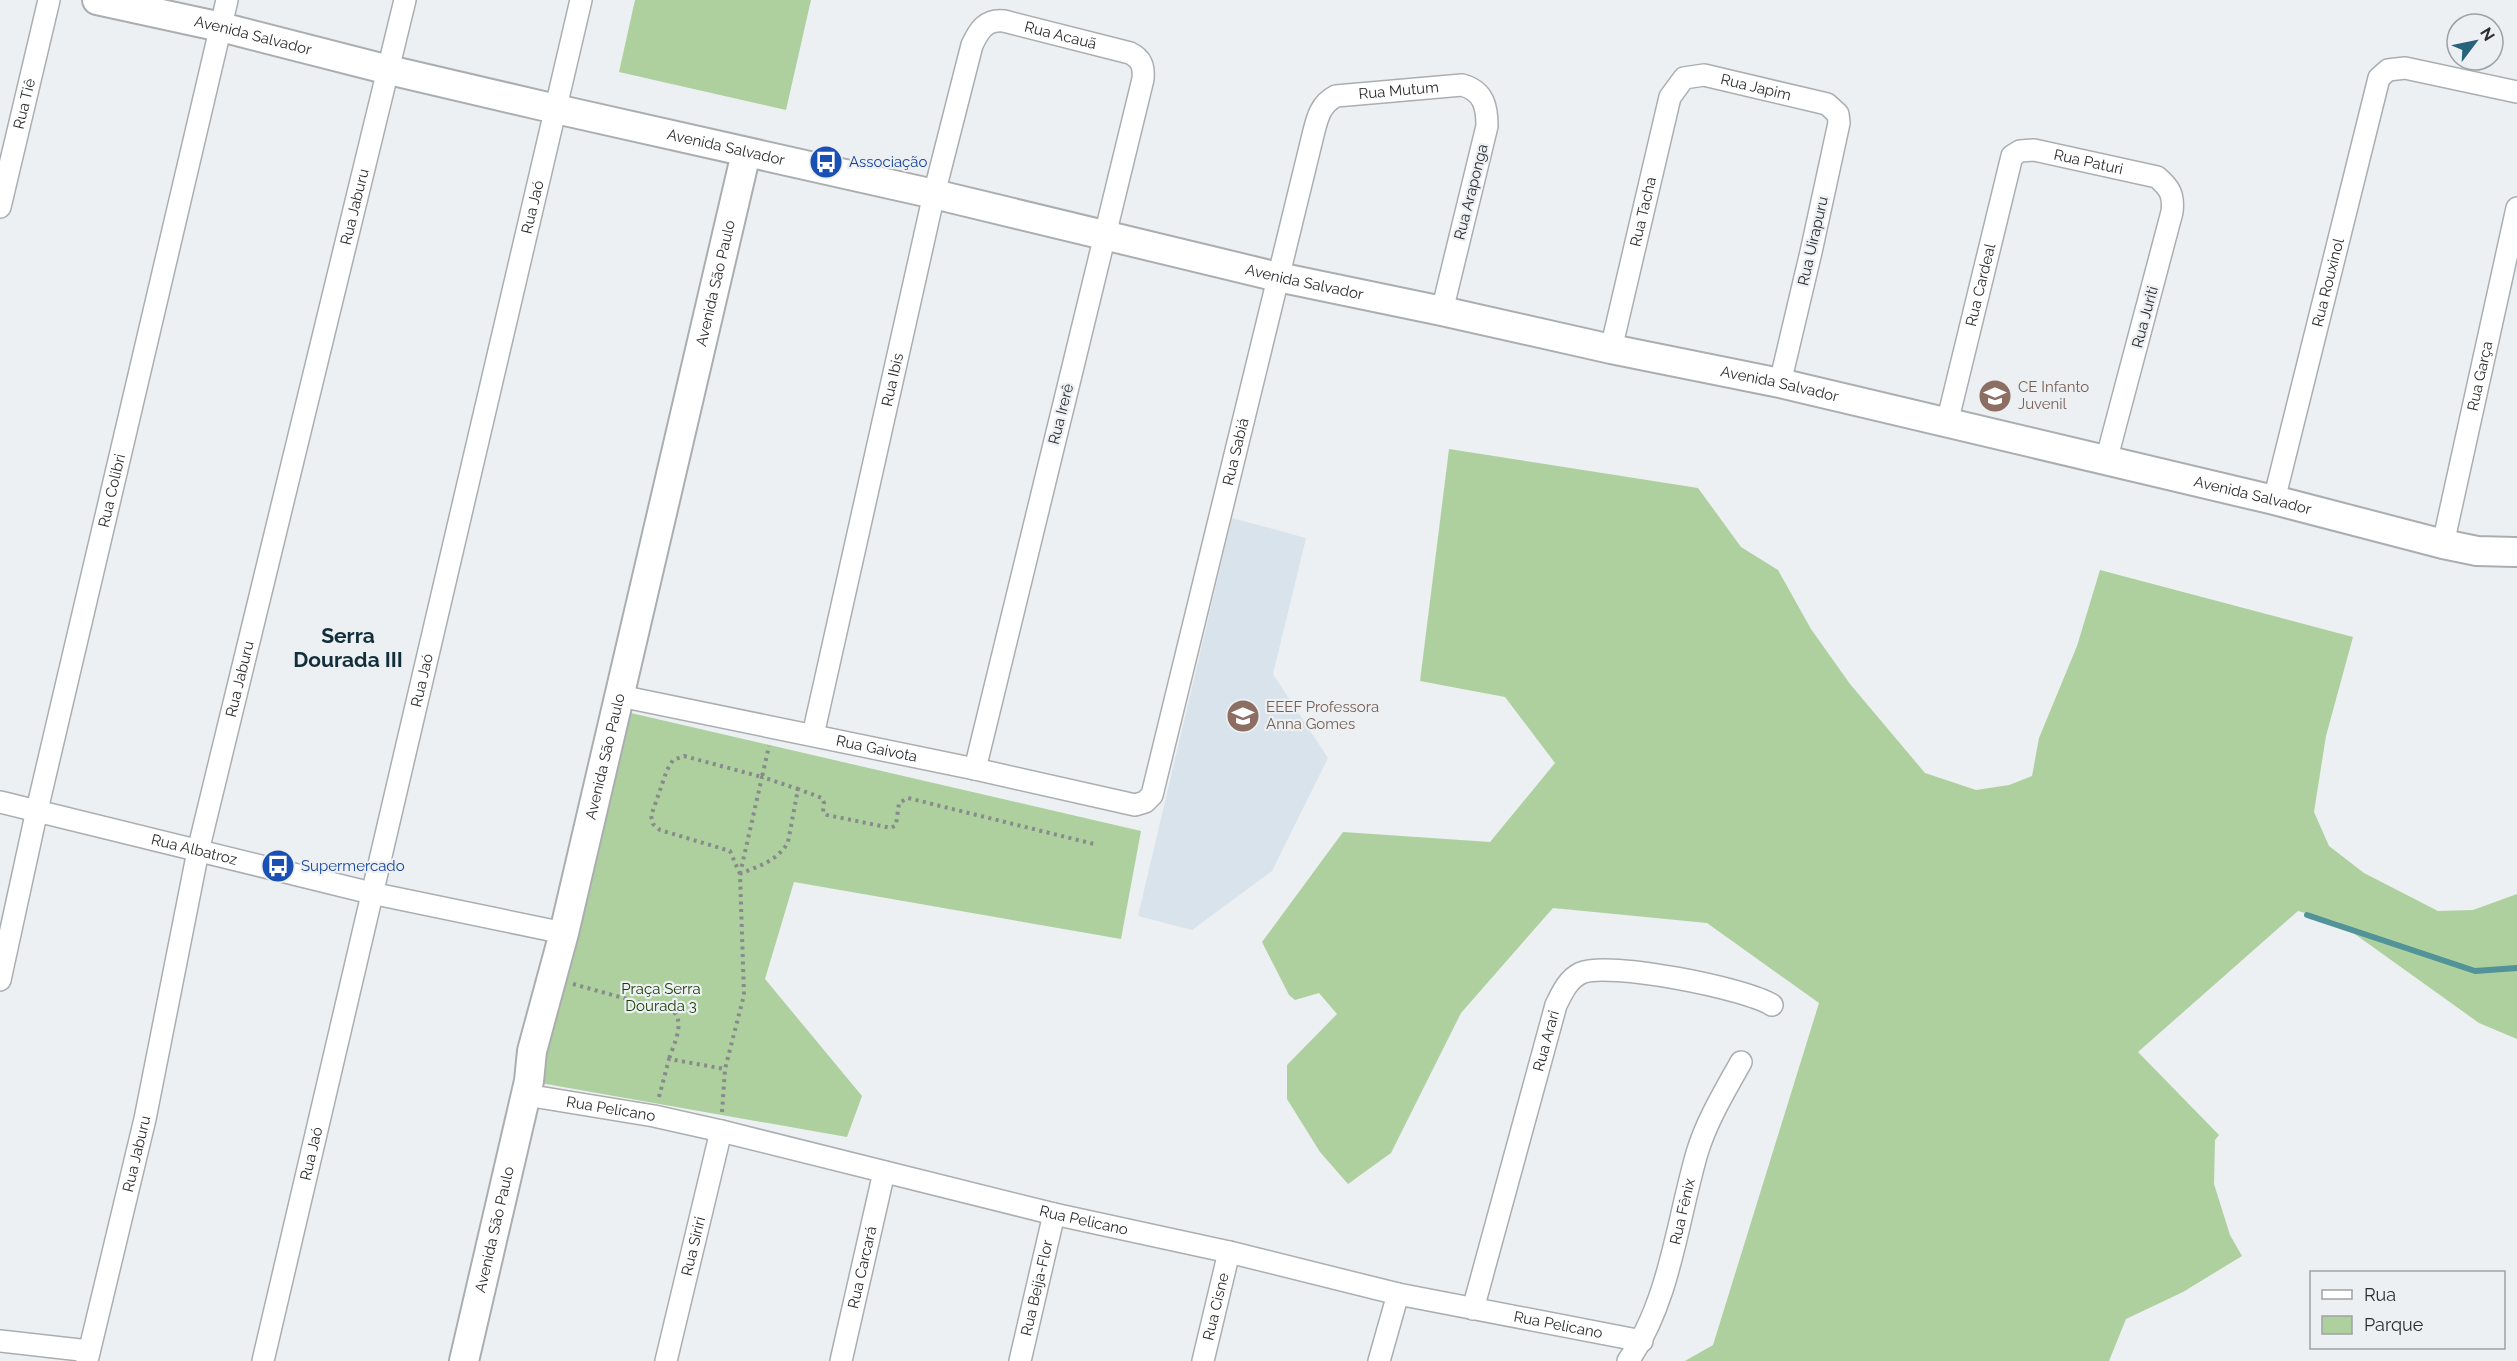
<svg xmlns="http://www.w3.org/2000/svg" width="2517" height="1361" font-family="Raleway,sans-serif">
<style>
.built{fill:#d9e3eb}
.green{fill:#aed09e}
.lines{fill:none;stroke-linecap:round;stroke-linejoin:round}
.stream{stroke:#519399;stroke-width:6}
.street-casing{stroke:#abaeb1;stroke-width:24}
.secondary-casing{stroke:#abaeb1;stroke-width:32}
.path{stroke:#888a8c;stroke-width:4;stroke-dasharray:3 4.5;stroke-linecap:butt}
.street{stroke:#fff;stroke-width:21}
.secondary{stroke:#fff;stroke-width:28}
.labels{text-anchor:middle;stroke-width:4.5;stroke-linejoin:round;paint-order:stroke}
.street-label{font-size:15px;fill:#2c2d2e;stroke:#ecf0f3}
.transit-label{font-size:15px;fill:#164399;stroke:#ecf0f3;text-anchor:start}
.education-label{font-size:15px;fill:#785e54;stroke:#ecf0f3;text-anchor:start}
.park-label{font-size:15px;fill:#1a3d00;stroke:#ecf0f3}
.district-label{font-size:21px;font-weight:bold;fill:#122e3a;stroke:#ecf0f3}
</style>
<rect width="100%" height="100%" fill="#ecf0f3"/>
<!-- built -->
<path class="built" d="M1232 518 1306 538 1273 674 1328 758 1272 871 1192 930 1138 916Z"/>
<!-- green -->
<path class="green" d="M635 0H811L786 110 619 72Z
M1449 449 1698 488 1741 547 1778 570 1811 629 1850 684 1925 773 1976 790 2009 785 2032 776 2039 738 2077 646 2100 570 2353 637 2326 736 2314 812 2329 846 2364 873 2438 911 2473 910 2517 894V1039L2479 1023 2338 922 2298 911 2138 1052 2219 1135 2215 1140 2214 1184 2230 1235 2242 1256 2183 1292 2126 1319 2109 1361H1685L1713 1345 1819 1003 1707 923 1553 908 1461 1013 1391 1153 1348 1184 1320 1152 1287 1099V1065L1337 1014 1319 993 1295 1000 1289 995 1262 942 1343 832 1490 842 1555 763 1505 697 1420 681Z
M631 713 1141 831 1121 939 794 882 765 979 862 1096 847 1137 529 1081Z"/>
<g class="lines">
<!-- stream -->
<path class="stream" d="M2307 915 2475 971 2517 968"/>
<defs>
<g id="street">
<path id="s1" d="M0 207 49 0"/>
<path id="s2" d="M1611 349 1670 97 1684 78 1704 75 1827 104 1838 114 1839 123 1811 252 1780 383"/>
<path id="s3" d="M1947 423 2012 156 2020 151 2034 150 2157 177C2170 188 2174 195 2172 212L2106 461"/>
<path id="s4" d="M2274 500 2379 78 2388 70 2405 68 2517 92"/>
<path id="s5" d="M2443 544 2517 208"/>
<path id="s6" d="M620 696 975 769 1135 805 1145 802 1152 795 1313 135C1317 119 1320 104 1336 96L1462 85C1484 91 1487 107 1487 126L1442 311"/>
<path id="s7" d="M813 735 934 194 972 45C979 30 986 19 1004 21L1130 53C1142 59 1144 67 1143 79L975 769"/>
<path id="s8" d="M0 802 371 893 564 933"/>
<path id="s9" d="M0 980 37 810 227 0"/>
<path id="s10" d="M526 1095 654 1116 721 1131 1054 1214 1229 1252 1398 1294 1642 1341"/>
<path id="s11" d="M1473 1309 1556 1005C1562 993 1568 979 1581 973 1608 961 1745 988 1772 1005"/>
<path d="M0 1341 89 1351"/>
<path id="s12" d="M87 1361 145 1119 198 851 405 0"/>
<path id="s13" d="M263 1361 581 0"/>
<path id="s14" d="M666 1361 721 1131"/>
<path id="s15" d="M841 1361 884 1172"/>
<path id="s16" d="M1020 1361 1054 1214"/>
<path id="s17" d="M1203 1361 1229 1252"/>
<path d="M1379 1361 1398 1294"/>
<path id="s18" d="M1628 1361C1670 1301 1677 1222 1697 1153 1707 1120 1725 1091 1741 1062"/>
</g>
<g id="secondary">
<path id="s19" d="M97 0 221 27 389 70 556 109 934 194 1278 277 1442 311 1611 349 1780 383 2274 500 2443 544 2477 551 2515 552"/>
<path id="s20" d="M464 1361 529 1081 532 1051 564 933 746 153"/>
</g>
</defs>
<!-- street casing -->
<use href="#street" class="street-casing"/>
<!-- secondary casing -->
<use href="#secondary" class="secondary-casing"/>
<!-- path -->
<path class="path" d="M740 874 730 851 660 830 653 824 651 816 667 770 673 760 684 756 762 777 769 746
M740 874 762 777 798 789
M573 984 674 1012C685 1024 673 1046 669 1059
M659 1097 669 1059 725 1069
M722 1112 725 1069 744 995 740 874C758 866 778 861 788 842L798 789 822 798 824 803 823 812 827 815 891 828 896 825 899 803 908 798 1094 844"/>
<!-- street -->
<use href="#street" class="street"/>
<!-- secondary -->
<use href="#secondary" class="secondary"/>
</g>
<!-- icons -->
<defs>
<symbol id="bus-disc" viewBox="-11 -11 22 22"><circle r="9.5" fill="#1a4fb4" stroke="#ecf0f3"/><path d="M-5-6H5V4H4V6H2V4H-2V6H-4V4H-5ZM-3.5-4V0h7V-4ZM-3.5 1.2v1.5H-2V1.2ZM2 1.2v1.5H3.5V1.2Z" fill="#fff"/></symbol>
<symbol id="school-disc" viewBox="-11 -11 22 22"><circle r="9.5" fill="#8d6e63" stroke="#ecf0f3"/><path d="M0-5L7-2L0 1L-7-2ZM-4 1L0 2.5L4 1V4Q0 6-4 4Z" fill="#fff"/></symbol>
</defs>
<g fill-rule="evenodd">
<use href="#bus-disc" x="807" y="143" width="38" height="38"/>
<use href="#school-disc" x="1976" y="377" width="38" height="38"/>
<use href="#school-disc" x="1224" y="697" width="38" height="38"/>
<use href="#bus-disc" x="259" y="847" width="38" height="38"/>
</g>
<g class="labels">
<!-- street labels -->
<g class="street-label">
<text dy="5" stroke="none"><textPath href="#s7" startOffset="810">Rua Acauã</textPath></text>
<text dy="5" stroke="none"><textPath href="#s19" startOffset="160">Avenida Salvador</textPath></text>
<text dy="5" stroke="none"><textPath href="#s2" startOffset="356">Rua Japim</textPath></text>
<text dy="5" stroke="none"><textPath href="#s6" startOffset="1336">Rua Mutum</textPath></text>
<text dy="5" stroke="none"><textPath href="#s1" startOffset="106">Rua Tiê</textPath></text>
<text dy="5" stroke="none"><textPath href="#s19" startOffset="646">Avenida Salvador</textPath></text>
<text dy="5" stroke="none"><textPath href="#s3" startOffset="354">Rua Paturi</textPath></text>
<text transform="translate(1471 192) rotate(-76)" y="5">Rua Araponga</text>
<text dy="5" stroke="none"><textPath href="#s12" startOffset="1185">Rua Jaburu</textPath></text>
<text dy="5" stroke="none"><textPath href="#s13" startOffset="1185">Rua Jaó</textPath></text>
<text dy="5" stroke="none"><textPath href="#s2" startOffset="141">Rua Tacha</textPath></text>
<text transform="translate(1813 241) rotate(-77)" y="5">Rua Uirapuru</text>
<text dy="5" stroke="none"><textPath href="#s19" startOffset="1240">Avenida Salvador</textPath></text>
<text dy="5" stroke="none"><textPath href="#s4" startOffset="224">Rua Rouxinol</textPath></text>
<text dy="5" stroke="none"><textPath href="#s20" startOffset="1107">Avenida São Paulo</textPath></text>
<text dy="5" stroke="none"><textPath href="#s3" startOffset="142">Rua Cardeal</textPath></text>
<text transform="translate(2145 317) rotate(-75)" y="5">Rua Juriti</text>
<text dy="5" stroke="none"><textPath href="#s5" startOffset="172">Rua Garça</textPath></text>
<text dy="5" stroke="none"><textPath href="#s7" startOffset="364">Rua Ibis</textPath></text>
<text dy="5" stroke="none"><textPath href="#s19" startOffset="1726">Avenida Salvador</textPath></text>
<text transform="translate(1061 414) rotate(-76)" y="5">Rua Irerê</text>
<text dy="5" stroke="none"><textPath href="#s6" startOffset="900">Rua Sabiá</textPath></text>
<text dy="5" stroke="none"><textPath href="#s9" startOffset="502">Rua Colibri</textPath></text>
<text dy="5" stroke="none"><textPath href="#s19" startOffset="2212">Avenida Salvador</textPath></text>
<text dy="5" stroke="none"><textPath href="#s12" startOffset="699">Rua Jaburu</textPath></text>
<text dy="5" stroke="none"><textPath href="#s13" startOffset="699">Rua Jaó</textPath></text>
<text dy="5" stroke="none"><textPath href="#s6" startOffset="262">Rua Gaivota</textPath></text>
<text dy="5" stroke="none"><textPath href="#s20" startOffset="621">Avenida São Paulo</textPath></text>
<text dy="5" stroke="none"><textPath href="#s8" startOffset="200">Rua Albatroz</textPath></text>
<text dy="5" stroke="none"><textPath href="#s11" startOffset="278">Rua Arari</textPath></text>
<text dy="5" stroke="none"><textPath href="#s10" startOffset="86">Rua Pelicano</textPath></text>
<text dy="5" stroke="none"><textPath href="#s12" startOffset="213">Rua Jaburu</textPath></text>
<text dy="5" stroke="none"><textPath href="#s13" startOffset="213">Rua Jaó</textPath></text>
<text dy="5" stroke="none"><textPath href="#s18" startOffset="160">Rua Fênix</textPath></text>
<text dy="5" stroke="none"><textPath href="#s10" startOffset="572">Rua Pelicano</textPath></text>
<text dy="5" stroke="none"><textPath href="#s20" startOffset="135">Avenida São Paulo</textPath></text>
<text dy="5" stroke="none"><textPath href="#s14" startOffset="118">Rua Siriri</textPath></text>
<text dy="5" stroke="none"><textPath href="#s15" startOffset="96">Rua Carcará</textPath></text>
<text dy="5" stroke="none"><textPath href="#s16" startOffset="75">Rua Beija-Flor</textPath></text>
<text dy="5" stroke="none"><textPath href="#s17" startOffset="56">Rua Cisne</textPath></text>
<text dy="5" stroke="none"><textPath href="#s10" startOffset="1058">Rua Pelicano</textPath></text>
</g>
<!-- transit labels -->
<g class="transit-label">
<text x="849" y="167">Associação</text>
<text x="301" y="871">Supermercado</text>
</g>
<!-- education labels -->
<g class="education-label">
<text x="2018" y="392">CE Infanto<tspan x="2018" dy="17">Juvenil</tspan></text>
<text x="1266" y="712">EEEF Professora<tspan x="1266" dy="17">Anna Gomes</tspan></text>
</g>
<!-- park labels -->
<g class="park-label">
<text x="661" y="994">Praça Serra<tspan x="661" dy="17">Dourada 3</tspan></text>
</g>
<!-- district labels -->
<g class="district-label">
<text x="348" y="643">Serra<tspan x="348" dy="24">Dourada III</tspan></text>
</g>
</g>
<!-- legend -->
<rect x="2310" y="1271" width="195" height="78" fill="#ecf0f3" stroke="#9fa2a4" stroke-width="1.5"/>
<rect x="2322" y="1290" width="30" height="9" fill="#ffffff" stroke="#9fa2a4" stroke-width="1.5"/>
<text x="2364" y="1301" font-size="18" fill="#2c2d2e">Rua</text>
<rect x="2322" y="1316" width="30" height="18" fill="#aed09e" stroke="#9fa2a4" stroke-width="1.5"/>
<text x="2364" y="1331" font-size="18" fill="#2c2d2e">Parque</text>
<!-- north arrow -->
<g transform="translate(2475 42) rotate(58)"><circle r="28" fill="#ecf0f3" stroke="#9fa2a4" stroke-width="1.5"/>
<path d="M0-4.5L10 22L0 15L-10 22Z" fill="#27637b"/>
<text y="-9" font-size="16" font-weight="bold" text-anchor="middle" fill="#2c2d2e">N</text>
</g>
</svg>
